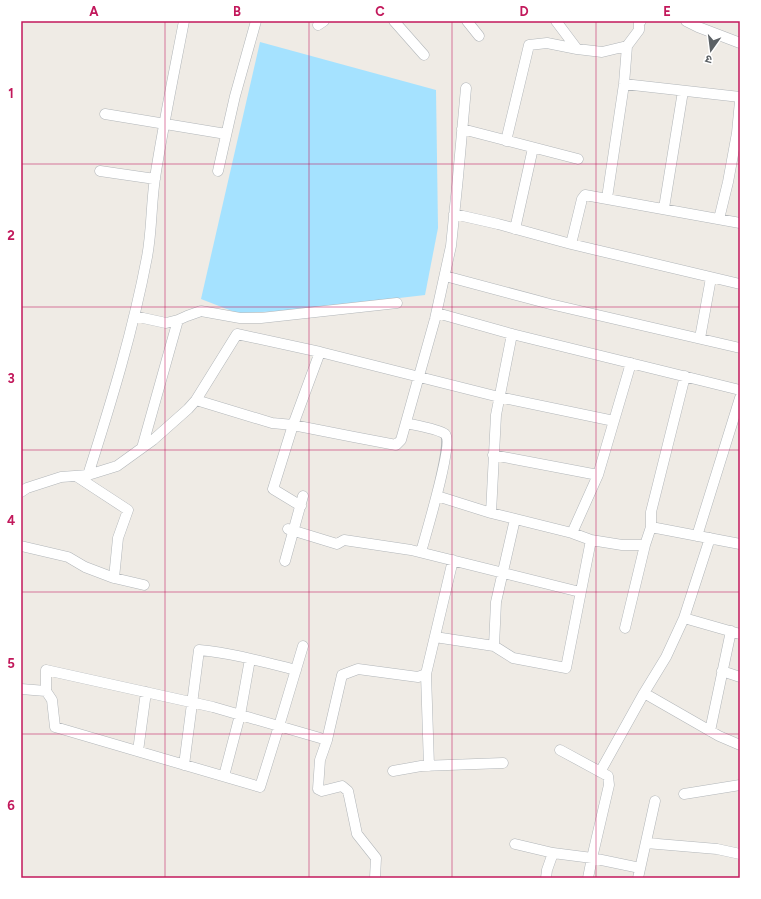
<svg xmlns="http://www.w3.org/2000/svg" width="761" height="899" font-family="Figtree,'Noto Sans Devanagari',sans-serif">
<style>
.water{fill:#a5e2ff}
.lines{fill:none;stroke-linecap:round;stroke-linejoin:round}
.minor-casing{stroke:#b2b6b9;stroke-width:11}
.minor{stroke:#fff;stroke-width:10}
.grid{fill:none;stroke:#c2185b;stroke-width:1;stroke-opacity:0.55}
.neatline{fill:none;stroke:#c2185b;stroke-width:1.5}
.grid-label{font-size:13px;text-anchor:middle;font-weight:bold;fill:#c2185b}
</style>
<rect width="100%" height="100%" fill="#efebe5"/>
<!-- water -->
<path class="water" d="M260 42 436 90 438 228 425 295 288 311 237 313 201 299Z"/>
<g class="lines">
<defs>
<path id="minor" d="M394 21 424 55
M467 21 479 36
M556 21 577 49
M686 21 698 27 740 43
M318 25 324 21
M624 84 740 97
M105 114 226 134
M462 129 578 159
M506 141 529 45 547 43 577 49 602 52 627 46 639 30V23L641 21
M100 171 155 179
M218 171 235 96 256 21
M607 198 624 84 627 46
M664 208 683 91
M454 214 498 224 571 244 740 284
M719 219 728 182 737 133 740 101
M515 229 533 148
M571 244 582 199 585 195 740 223
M445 276 550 304 740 348
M437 313 512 334 740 390
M134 316 166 323 178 320 187 316 201 311 240 318H261L397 303
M700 338 711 278
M196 400 272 423 293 425 354 437 396 445 401 440 435 319 451 246 458 177 466 88
M406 423C415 425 439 429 445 434 454 442 425 537 421 552
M142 448 178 320
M493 455 598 475
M88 475C111 403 133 331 147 257 152 231 151 204 155 178 163 126 174 73 184 21
M76 476 128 510 118 538 114 578
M21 492 27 488 61 477 88 475 117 466 153 440 188 409 196 400 237 334 320 352 499 397 614 421
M437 496 491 513 572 533 591 540 622 545H645
M301 506 273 489 293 425 320 352
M491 513 496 415 512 334
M651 527 740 544
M288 529 337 544 344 540 411 550 580 592
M572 533 598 475 631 363
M697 536 740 398
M710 538 684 618 740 634
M21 546 68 557 85 567 114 578 144 585
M285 561 303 496
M625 628 645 545 651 527V512L685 376
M435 637 494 646 513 658 566 668 591 540
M303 646 279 726 260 787 55 727 52 700 46 691V670L213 707C251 718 289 729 327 740
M494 646 496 602 515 519
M722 671 740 677
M426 674 429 766
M21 689 46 691
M644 693 719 736 740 745
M710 731 731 631
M560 750 608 776 609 785 592 858 588 878
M138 751 146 692
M184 765 199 650C232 653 264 662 296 670
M393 771 421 766 503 763
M600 772 644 693 666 657 684 618
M224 776 240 715 250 659
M684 794 740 785
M646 843 717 849 740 854
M515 844 553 853 592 858 640 868
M375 878 376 858 357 834 348 791 342 786 322 791 318 789 320 760 327 740 342 675 358 669 418 677 426 674 453 560
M546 878 547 870 553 853
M638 878 655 801"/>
</defs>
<!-- minor casing -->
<use href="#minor" class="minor-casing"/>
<!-- minor -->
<use href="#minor" class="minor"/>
</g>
<!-- grid -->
<path class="grid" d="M165 21V878M309 21V878M452 21V878M596 21V878M21 164H740M21 307H740M21 450H740M21 592H740M21 734H740"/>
<!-- border -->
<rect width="761" height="899" fill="none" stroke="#ffffff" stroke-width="44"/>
<!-- north arrow -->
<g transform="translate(711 50) rotate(194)" stroke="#ffffff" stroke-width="3" paint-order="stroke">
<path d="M0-3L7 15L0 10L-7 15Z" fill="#5c6165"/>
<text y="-6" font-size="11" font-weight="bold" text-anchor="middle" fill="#5c6165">उ</text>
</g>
<rect x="22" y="22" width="717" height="855" class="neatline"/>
<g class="grid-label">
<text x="94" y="16">A</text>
<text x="237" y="16">B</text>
<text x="380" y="16">C</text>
<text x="524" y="16">D</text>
<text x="667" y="16">E</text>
<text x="11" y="98">1</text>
<text x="11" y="240">2</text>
<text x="11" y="383">3</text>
<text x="11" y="525">4</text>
<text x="11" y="668">5</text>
<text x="11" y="810">6</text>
</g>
</svg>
